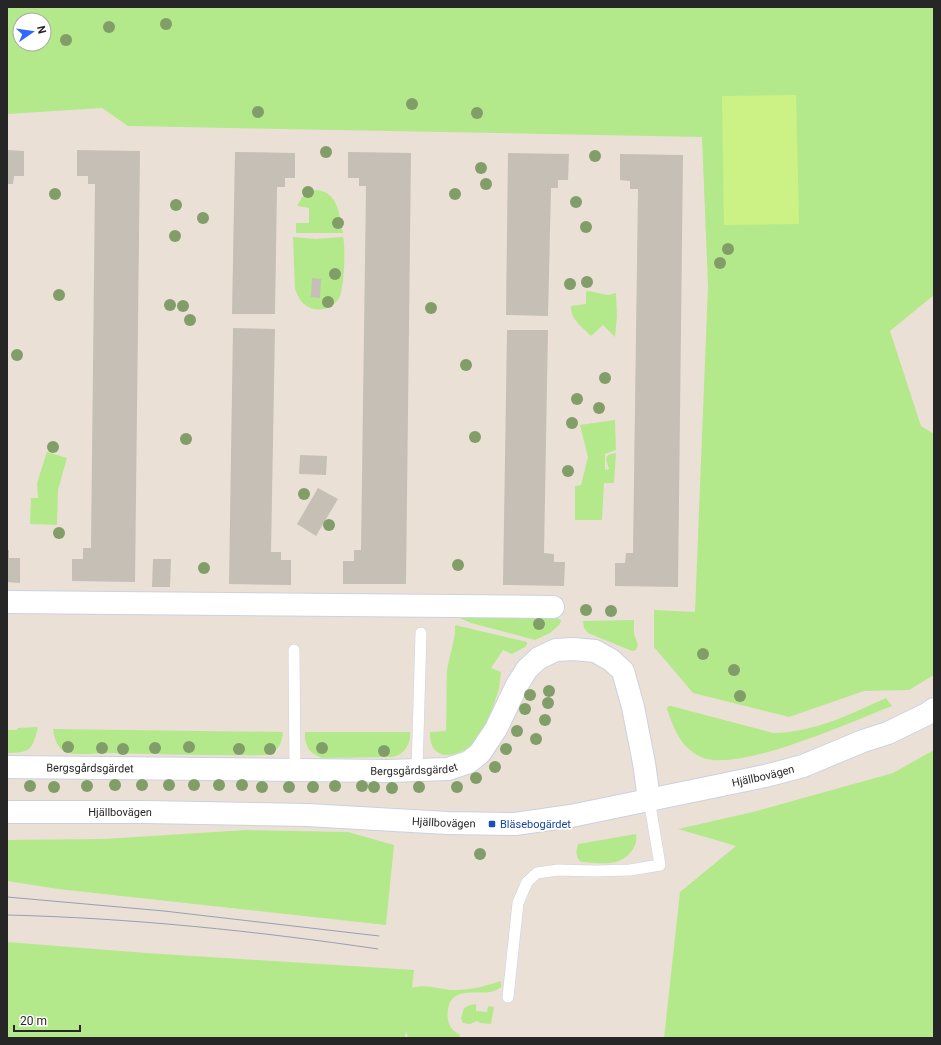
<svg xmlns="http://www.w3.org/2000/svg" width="941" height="1045" font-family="Roboto,sans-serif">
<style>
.green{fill:#b3e98b;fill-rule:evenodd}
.pitch{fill:#ccf285}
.building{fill:#c5bfb5}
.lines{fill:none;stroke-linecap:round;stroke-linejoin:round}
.lane-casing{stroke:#cbd1e2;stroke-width:12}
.street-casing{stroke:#cbd1e2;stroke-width:24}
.secondary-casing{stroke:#cbd1e2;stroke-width:24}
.lane{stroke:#fff;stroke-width:11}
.street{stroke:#fff;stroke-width:22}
.secondary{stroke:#fff;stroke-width:22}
.tram{stroke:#989fb3;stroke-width:1}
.tree{fill:#819e69}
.transit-dot{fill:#1a4fb4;stroke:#fff;stroke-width:1.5}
.labels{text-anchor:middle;stroke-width:3.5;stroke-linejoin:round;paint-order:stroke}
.street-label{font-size:11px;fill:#262626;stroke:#fff}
.transit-label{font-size:11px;fill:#164399;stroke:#fff;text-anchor:start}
</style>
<rect width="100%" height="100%" fill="#ebe0d5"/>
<!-- green -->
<path class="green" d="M7 7H934V295L890 331 921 426 934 434V675L909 690 864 691 789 717 693 693 654 647V610L695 612 708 286 702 137 128 126 102 108 7 114ZM20 20H44V44H20Z
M316 190C338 191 340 216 343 233H296V223H309V208L297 206 304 194Z
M293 237 315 239 343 237C346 246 344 287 340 296 334 310 315 314 304 304 299 300 297 294 295 288Z
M588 291 608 295 616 293 617 316 615 337 603 325 591 336C582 327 570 319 571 306L586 304V292Z
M615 420 616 450 605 454V470L609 469C606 459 603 455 616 453L614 483H604L602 520H575V486L581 485 588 457 580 425Z
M47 452 67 458 58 490 57 525 30 524 31 498H38L37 483Z
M446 607 557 618 561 620 560 624 550 633 535 640 471 623 455 616Z
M634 620V634L638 645 636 650 632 651 588 633 584 628 583 621Z
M455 625 527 642V644L525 647 512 654 503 650 491 668 501 672 499 689C491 712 482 748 454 754 449 755 443 756 439 753 431 749 430 740 430 732L446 731C447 711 446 691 447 671 449 655 456 640 455 625Z
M886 698 892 706C853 721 737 774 701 757 680 747 674 729 667 709L668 706H671L773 733C816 732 848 715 886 698Z
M38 727C32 750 31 753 7 753V730H17L18 728Z
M53 729 283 732C282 743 278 752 267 755 214 756 161 754 108 753 97 753 75 756 65 752 57 748 54 737 53 729Z
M305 732H410C411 744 405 754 393 757L322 758C309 754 304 745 305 732Z
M934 750V1038H664L680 892 736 846 678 829 753 812 893 773Z
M246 830 348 832 394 845 386 925 58 889 7 881V840L104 839Z
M636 834C637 840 636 844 633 849 621 868 600 863 581 862 575 856 576 852 578 844Z
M7 942 146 953 414 970 412 988C425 983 441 990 455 990 471 990 486 986 501 981V987C488 1000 457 983 449 1005 447 1011 447 1018 449 1024 451 1029 455 1032 460 1035L459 1038H408L406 1031 405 1038H7Z
M476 1004V1011L487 1012 488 1006 494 1007 491 1024 480 1023 477 1021 470 1024 463 1023 461 1018 464 1008 470 1005Z"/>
<!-- pitch -->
<path class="pitch" d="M796 95 799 224 724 225 722 96Z"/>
<!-- building -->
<path class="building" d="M7 150 24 151V176H14L13 184H7Z
M77 150 140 151 135 582 72 581V559H83V548H91L95 184H88V176H77Z
M235 152 295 153V178H285V187H277L275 314H232Z
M348 152 411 153 406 584H343V561H354V550H361L366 186H359V178H348Z
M508 153 569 154 568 180H558V188H551L548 316 506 315Z
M620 154 683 155 678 587 615 586V563H625L626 553H633L638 189H630V181L620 180Z
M312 278 321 279 320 298 311 297Z
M233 328 275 329 271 552H281V560H291V585L229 584Z
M507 330H548L544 553 554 554V562H565L564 586 503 585Z
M300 455 327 456 326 475 299 474Z
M318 488 338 499 316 536 297 524Z
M7 550H9V558H20V583L7 582Z
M153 559H171L170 587H152Z"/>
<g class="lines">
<defs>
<path id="lane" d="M294 650 295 770
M417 770 421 633
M508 997 518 903 527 882 537 873 558 870 595 871 630 870 660 865 649 799"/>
<g id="street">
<path d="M7 602 553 607"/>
<path id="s1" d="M7 767 388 771 448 769 469 762 480 753 496 729 517 685 527 669 539 658 556 650 573 649 595 651 611 660 623 671 633 707 644 763 649 799"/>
</g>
<g id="secondary">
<path id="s2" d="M7 812H145L307 815 447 823 515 824 571 816 765 776 803 766 863 741 888 733 927 714 934 709"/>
</g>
</defs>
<!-- lane casing -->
<use href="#lane" class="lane-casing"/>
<!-- street casing -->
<use href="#street" class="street-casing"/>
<!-- secondary casing -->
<use href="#secondary" class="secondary-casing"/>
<!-- lane -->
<use href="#lane" class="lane"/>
<!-- street -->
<use href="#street" class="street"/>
<!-- secondary -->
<use href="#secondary" class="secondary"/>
<!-- tram -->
<path class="tram" d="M7 897 164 911 379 936
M7 915C131 918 256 931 378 949"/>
</g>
<!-- trees -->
<g class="tree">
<circle cx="166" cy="24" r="6"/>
<circle cx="109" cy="27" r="6"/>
<circle cx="66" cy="40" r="6"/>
<circle cx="412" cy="104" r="6"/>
<circle cx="258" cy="112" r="6"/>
<circle cx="477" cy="113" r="6"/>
<circle cx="326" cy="152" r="6"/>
<circle cx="595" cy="156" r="6"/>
<circle cx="481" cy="168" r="6"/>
<circle cx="486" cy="184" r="6"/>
<circle cx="308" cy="192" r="6"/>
<circle cx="55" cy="194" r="6"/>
<circle cx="455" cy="194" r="6"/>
<circle cx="576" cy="202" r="6"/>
<circle cx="176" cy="205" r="6"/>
<circle cx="203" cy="218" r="6"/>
<circle cx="338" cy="223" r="6"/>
<circle cx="586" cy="227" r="6"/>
<circle cx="175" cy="236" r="6"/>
<circle cx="728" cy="249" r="6"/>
<circle cx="720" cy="263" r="6"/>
<circle cx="335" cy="274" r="6"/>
<circle cx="587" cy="282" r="6"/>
<circle cx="570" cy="284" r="6"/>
<circle cx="59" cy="295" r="6"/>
<circle cx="328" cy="302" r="6"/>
<circle cx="170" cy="305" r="6"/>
<circle cx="183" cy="306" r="6"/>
<circle cx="431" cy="308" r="6"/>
<circle cx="190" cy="320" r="6"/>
<circle cx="17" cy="355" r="6"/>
<circle cx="466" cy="365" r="6"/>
<circle cx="605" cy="378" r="6"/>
<circle cx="577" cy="399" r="6"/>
<circle cx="599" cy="408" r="6"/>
<circle cx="572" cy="423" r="6"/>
<circle cx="475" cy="437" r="6"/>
<circle cx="186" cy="439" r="6"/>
<circle cx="53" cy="447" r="6"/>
<circle cx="568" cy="471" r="6"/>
<circle cx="304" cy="494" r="6"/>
<circle cx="329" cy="525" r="6"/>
<circle cx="59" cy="533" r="6"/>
<circle cx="458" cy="565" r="6"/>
<circle cx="204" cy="568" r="6"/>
<circle cx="586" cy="610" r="6"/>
<circle cx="611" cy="611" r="6"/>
<circle cx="539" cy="624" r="6"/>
<circle cx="703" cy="654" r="6"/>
<circle cx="734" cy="670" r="6"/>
<circle cx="549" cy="691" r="6"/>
<circle cx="530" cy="695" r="6"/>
<circle cx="740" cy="696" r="6"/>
<circle cx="548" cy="703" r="6"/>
<circle cx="525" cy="709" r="6"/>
<circle cx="545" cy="720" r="6"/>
<circle cx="517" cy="731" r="6"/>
<circle cx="536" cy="739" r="6"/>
<circle cx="68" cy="747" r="6"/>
<circle cx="189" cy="747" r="6"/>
<circle cx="102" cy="748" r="6"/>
<circle cx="155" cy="748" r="6"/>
<circle cx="322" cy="748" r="6"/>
<circle cx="123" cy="749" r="6"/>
<circle cx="239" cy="749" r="6"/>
<circle cx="270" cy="749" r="6"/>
<circle cx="506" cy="749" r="6"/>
<circle cx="384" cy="751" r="6"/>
<circle cx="495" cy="767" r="6"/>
<circle cx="476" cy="778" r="6"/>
<circle cx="115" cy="785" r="6"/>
<circle cx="142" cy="785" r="6"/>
<circle cx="169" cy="785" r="6"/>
<circle cx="194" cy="785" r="6"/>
<circle cx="219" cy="785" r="6"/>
<circle cx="242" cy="785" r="6"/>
<circle cx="30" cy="786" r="6"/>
<circle cx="87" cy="786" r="6"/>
<circle cx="335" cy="786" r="6"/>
<circle cx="362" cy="786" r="6"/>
<circle cx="54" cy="787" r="6"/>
<circle cx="262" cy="787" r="6"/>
<circle cx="289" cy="787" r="6"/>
<circle cx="313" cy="787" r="6"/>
<circle cx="374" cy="787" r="6"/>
<circle cx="419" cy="787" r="6"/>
<circle cx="457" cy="787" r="6"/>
<circle cx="392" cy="788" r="6"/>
<circle cx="480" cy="854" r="6"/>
</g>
<!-- markers -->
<rect class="transit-dot" x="488" y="820" width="8" height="8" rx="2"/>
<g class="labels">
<!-- street labels -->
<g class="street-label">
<text dy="4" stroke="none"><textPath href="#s1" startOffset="407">Bergsgårdsgärdet</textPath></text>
<text dy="4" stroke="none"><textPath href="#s1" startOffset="83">Bergsgårdsgärdet</textPath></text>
<text dy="4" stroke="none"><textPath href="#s2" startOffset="761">Hjällbovägen</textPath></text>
<text dy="4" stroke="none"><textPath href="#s2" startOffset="113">Hjällbovägen</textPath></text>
<text dy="4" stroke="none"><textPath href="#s2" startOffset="437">Hjällbovägen</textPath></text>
</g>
<!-- transit labels -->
<g class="transit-label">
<text x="500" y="828">Bläsebogärdet</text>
</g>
</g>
<!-- border -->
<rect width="941" height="1045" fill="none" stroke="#262626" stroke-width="16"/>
<!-- north arrow -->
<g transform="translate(32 32) rotate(77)"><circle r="19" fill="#ffffff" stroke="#a8a8a8"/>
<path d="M0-3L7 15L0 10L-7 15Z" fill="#2f67ff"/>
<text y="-6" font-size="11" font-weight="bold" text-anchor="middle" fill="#262626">N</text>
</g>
<!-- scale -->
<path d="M14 1025v6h66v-6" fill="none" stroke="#262626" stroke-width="2"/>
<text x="20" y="1025" font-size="12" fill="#262626" stroke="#ffffff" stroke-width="3" paint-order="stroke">20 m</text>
</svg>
